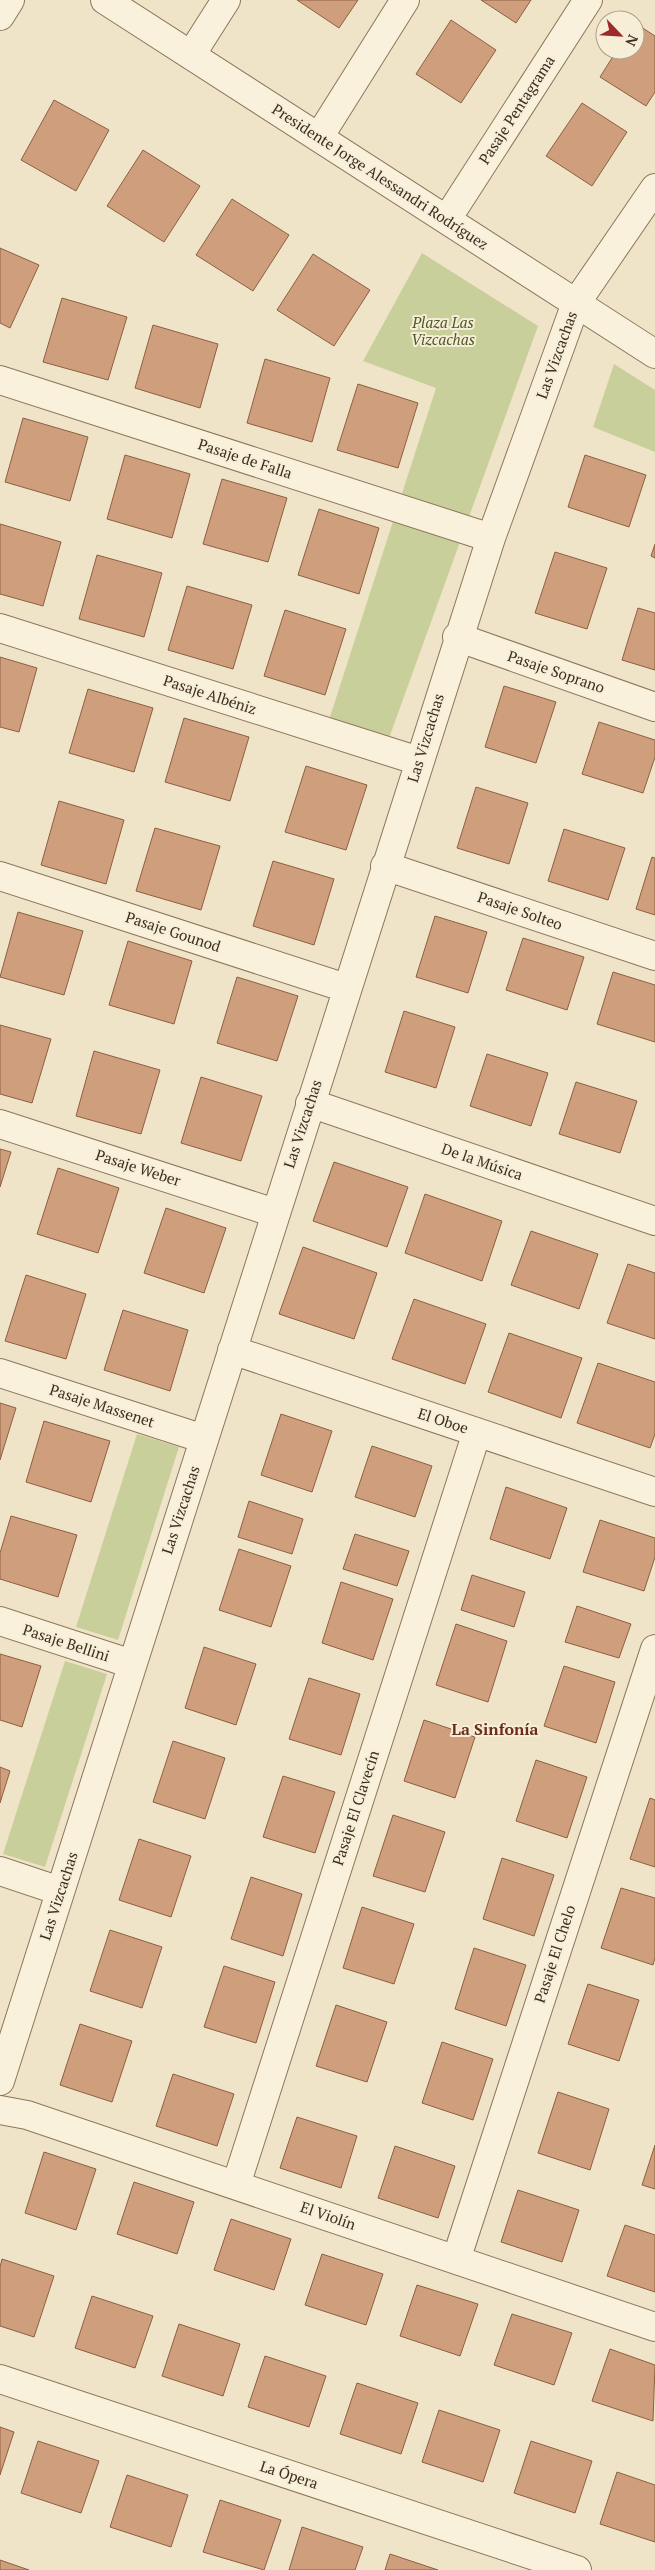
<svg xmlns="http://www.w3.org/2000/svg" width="655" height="2570" font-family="'PT Serif',serif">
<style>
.green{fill:#c9cf9b}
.building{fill:#cf9f7d;stroke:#8d5f41}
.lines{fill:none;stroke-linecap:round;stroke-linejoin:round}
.minor-casing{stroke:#8d765c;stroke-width:30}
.tertiary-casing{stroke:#8d765c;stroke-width:30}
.minor{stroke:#faf1dc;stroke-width:28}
.tertiary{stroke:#faf1dc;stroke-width:28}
.labels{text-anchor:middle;stroke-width:4;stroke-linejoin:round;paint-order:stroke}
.street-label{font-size:15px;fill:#3d2e20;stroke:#f7eed8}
.park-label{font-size:15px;font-style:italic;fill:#4d5a26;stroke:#f7eed8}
.neighbourhood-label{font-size:16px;font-weight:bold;fill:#6b2e1e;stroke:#f7eed8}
</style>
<rect width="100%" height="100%" fill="#f0e4c8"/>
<!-- green -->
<path class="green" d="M422 253 538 326 388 741 329 720 436 388 363 361Z
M614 364 655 390V452L593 427Z
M137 1434 179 1447 118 1640 76 1627Z
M65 1661 107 1674 45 1867 3 1854Z"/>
<!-- building -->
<path class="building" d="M297 0H358L339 28Z
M481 0H531L516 23Z
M451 20 496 50 461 103 416 74Z
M635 23 655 36V92L646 106 600 77 617 50H635Z
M54 100 109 130 76 191 21 160Z
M582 103 627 132 592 186 546 156Z
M143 150 200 186 164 242 107 206Z
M232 199 289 235 253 291 196 255Z
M0 248 39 265 10 328 0 323Z
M313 254 370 290 334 346 277 310Z
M62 298 127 317 108 380 43 362Z
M153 325 218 344 200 408 135 388Z
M265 359 330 378 312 442 247 423Z
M358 384 418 403 398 468 337 450Z
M23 418 88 437 70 501 5 482Z
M125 455 190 474 172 538 107 519Z
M585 455 646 475 629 527 568 507Z
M222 479 287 498 268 562 203 544Z
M319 509 379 528 359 594 298 575Z
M0 524 61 542 43 606 0 594Z
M655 544V558L651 556Z
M555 552 607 568 587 629 535 613Z
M97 555 162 573 144 637 79 619Z
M187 586 252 605 233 669 168 650Z
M638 608 655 613V670L622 660Z
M285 610 346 629 325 695 264 676Z
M0 657 37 668 19 732 0 727Z
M504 686 556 702 536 763 485 747Z
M88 689 153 708 134 772 69 753Z
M184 718 249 737 230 801 165 782Z
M599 722 655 740V757L643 793 582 774Z
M306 766 367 785 346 850 285 832Z
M476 787 528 803 509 864 457 848Z
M59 801 124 820 106 884 41 865Z
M155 828 220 846 201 910 136 891Z
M564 829 625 848 608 900 548 881Z
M652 857 655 858V915L636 909Z
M273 861 334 879 314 945 253 926Z
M18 912 83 931 64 995 0 977Z
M435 916 487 932 468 993 416 977Z
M523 938 584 957 567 1010 506 990Z
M128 941 192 961 174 1024 109 1005Z
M613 972 655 985V1042L597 1024Z
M237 977 298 996 277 1061 217 1043Z
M404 1011 455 1027 436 1088 385 1072Z
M0 1025 51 1039 32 1103 0 1094Z
M94 1051 160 1070 141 1134 76 1116Z
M487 1054 548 1073 531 1126 470 1106Z
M201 1077 262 1096 241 1161 181 1143Z
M576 1082 637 1101 620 1153 559 1134Z
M0 1149 11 1152 0 1187Z
M334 1162 408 1187 387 1247 313 1221Z
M58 1168 119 1188 98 1253 37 1234Z
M425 1194 502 1221 482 1281 405 1253Z
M166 1208 226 1228 204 1293 144 1273Z
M531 1231 598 1254 579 1309 511 1285Z
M303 1247 377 1273 354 1339 279 1314Z
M628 1264 655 1273V1339L607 1323Z
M26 1275 86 1294 66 1359 5 1341Z
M414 1299 486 1324 465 1384 392 1359Z
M123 1310 188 1330 170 1391 104 1370Z
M509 1333 582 1358 561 1418 488 1392Z
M598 1363 655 1382V1434L650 1448 577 1423Z
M0 1403 16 1408 0 1460Z
M281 1414 332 1431 312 1492 261 1475Z
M44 1421 110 1441 91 1502 26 1482Z
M372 1446 432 1466 415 1517 355 1497Z
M506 1487 567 1508 550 1559 490 1539Z
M249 1501 303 1519 292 1554 238 1537Z
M11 1516 77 1535 58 1597 0 1579V1553Z
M600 1520 655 1538V1557L644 1591 583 1572Z
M355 1534 409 1551 397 1586 343 1569Z
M239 1549 291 1566 271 1627 219 1610Z
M472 1575 525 1592 514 1627 461 1610Z
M341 1582 393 1599 373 1660 322 1643Z
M577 1606 631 1624 619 1658 565 1642Z
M456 1624 507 1641 488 1702 436 1685Z
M204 1647 256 1664 236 1725 185 1708Z
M0 1654 41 1666 22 1727 0 1720Z
M564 1666 615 1682 596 1743 544 1726Z
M309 1678 360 1694 341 1755 289 1739Z
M424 1720 475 1737 455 1798 404 1781Z
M173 1741 225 1758 205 1819 153 1802Z
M536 1760 587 1777 567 1838 516 1821Z
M0 1767 10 1771 0 1803Z
M283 1776 335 1792 315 1853 263 1837Z
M650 1798 655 1800V1867L630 1859Z
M393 1815 445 1832 425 1892 373 1876Z
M139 1839 191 1856 171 1917 119 1900Z
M502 1858 554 1875 534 1936 483 1919Z
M251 1877 302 1894 283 1956 231 1939Z
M621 1888 655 1898V1958L653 1965 601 1948Z
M362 1907 414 1924 394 1984 343 1968Z
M110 1930 162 1947 142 2008 90 1991Z
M474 1948 526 1965 506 2026 455 2009Z
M224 1966 275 1982 256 2043 204 2027Z
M588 1984 639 2000 619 2061 568 2044Z
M336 2005 387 2022 367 2082 316 2066Z
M80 2024 132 2041 112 2102 60 2085Z
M442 2042 493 2059 473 2120 422 2103Z
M173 2074 234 2094 217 2146 156 2126Z
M558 2092 609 2109 590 2170 538 2153Z
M297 2117 357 2136 341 2188 280 2168Z
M655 2145V2189L642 2185Z
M395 2146 455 2166 438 2218 378 2198Z
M44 2152 96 2169 76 2230 25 2213Z
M134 2182 194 2202 177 2254 117 2234Z
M518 2190 579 2210 562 2262 501 2242Z
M231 2219 291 2239 274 2290 214 2270Z
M625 2225 655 2235V2292L607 2276Z
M322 2254 383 2274 366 2325 305 2305Z
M2 2259 54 2276 34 2337 0 2326V2267Z
M417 2285 478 2304 460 2356 400 2336Z
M92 2296 153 2316 135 2368 75 2348Z
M512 2314 572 2333 554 2385 494 2365Z
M179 2324 240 2344 223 2396 162 2376Z
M610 2349 655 2365 653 2421 592 2401Z
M265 2356 326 2376 309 2427 248 2407Z
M357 2383 418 2403 401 2454 340 2434Z
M439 2410 500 2430 483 2482 422 2462Z
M0 2427 14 2432 0 2475Z
M38 2441 99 2461 81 2513 21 2493Z
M531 2441 592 2461 575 2513 514 2493Z
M617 2472 655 2485V2542L600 2524Z
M127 2475 188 2495 171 2547 110 2527Z
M220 2500 281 2520 264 2570 203 2552Z
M302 2527 363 2547 355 2570H289Z
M390 2554 438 2570H385Z
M0 2560 29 2570H0Z"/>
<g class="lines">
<defs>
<path id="minor" d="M191 55 226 0
M319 137 405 0
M447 219 588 0
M0 380 491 538
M0 628 419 761
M457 637 655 707
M385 866 655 956
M0 876 346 988
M310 1103 655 1221
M0 1124 275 1213
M232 1350 655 1492
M0 1373 204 1439
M0 1621 132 1664
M0 1871 60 1891
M0 2081 491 538 576 303 655 188
M0 2110 27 2115 655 2327
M236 2185 477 1432
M456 2260 655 1649
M0 2379 577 2570"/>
<path id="tertiary" d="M105 0 655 354
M0 16 10 0"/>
</defs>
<!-- minor casing -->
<use href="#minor" class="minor-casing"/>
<!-- tertiary casing -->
<use href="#tertiary" class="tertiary-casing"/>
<!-- minor -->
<use href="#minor" class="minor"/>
<!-- tertiary -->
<use href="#tertiary" class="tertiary"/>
</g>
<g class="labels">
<!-- street labels -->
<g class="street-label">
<text transform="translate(517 110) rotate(-57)" y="5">Pasaje Pentagrama</text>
<text transform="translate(380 177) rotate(33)" y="5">Presidente Jorge Alessandri Rodríguez</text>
<text transform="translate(557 355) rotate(-70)" y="5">Las Vizcachas</text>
<text transform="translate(245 459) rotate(18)" y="5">Pasaje de Falla</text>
<text transform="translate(556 672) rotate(19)" y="5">Pasaje Soprano</text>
<text transform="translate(210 695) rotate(18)" y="5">Pasaje Albéniz</text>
<text transform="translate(426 738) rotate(-73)" y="5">Las Vizcachas</text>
<text transform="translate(520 911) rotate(19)" y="5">Pasaje Solteo</text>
<text transform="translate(173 932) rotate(18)" y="5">Pasaje Gounod</text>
<text transform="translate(303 1124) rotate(-72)" y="5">Las Vizcachas</text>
<text transform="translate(482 1162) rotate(19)" y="5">De la Música</text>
<text transform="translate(138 1168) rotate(18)" y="5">Pasaje Weber</text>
<text transform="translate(102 1406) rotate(18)" y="5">Pasaje Massenet</text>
<text transform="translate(443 1421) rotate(18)" y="5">El Oboe</text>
<text transform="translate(181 1510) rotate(-72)" y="5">Las Vizcachas</text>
<text transform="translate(66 1643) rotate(18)" y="5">Pasaje Bellini</text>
<text transform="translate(356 1808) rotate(-72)" y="5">Pasaje El Clavecín</text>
<text transform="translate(59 1896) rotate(-72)" y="5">Las Vizcachas</text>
<text transform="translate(555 1954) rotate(-72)" y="5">Pasaje El Chelo</text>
<text transform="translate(328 2216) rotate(19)" y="5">El Violín</text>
<text transform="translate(289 2475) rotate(18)" y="5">La Ópera</text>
</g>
<!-- park labels -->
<g class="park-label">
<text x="443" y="328">Plaza Las<tspan x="443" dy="17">Vizcachas</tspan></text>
</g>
<!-- neighbourhood labels -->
<g class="neighbourhood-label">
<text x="495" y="1735">La Sinfonía</text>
</g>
</g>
<!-- north arrow -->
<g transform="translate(620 35) rotate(115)"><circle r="24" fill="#f7eed8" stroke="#ada18e"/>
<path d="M0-4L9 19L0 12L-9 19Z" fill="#9e2a2b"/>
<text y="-8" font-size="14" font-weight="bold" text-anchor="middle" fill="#3d2e20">N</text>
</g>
</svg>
